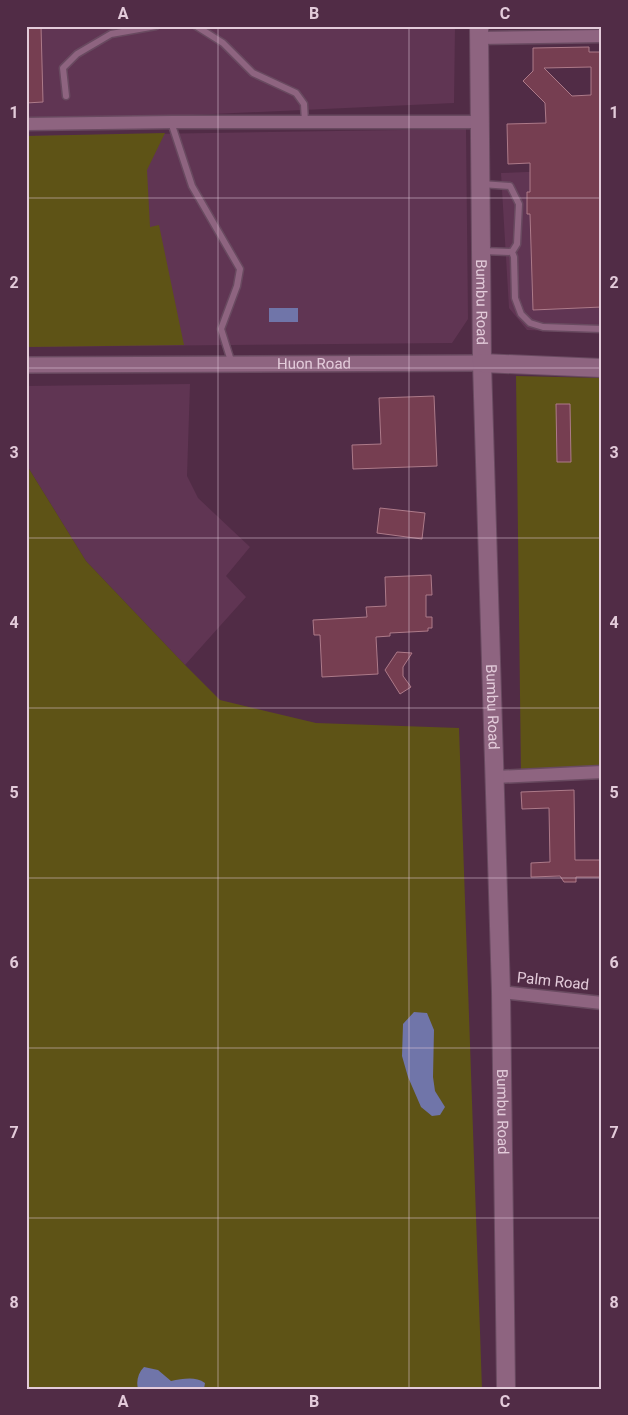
<svg xmlns="http://www.w3.org/2000/svg" width="628" height="1415" font-family="Roboto,sans-serif">
<style>
.built{fill:#603553}
.green{fill:#5e5316}
.water{fill:#7075a9}
.building{fill:#763e51;stroke:#ad7a89;fill-rule:evenodd}
.lines{fill:none;stroke-linecap:round;stroke-linejoin:round}
.service-casing{stroke:#694a60;stroke-width:9}
.minor-casing{stroke:#694a60;stroke-width:15}
.tertiary-casing{stroke:#694a60;stroke-width:18}
.secondary-casing{stroke:#694a60;stroke-width:20}
.service{stroke:#8e6480;stroke-width:6}
.minor{stroke:#8e6480;stroke-width:12}
.tertiary{stroke:#8e6480;stroke-width:15}
.secondary{stroke:#8e6480;stroke-width:18}
.grid{fill:none;stroke:#e3cbda;stroke-width:1;stroke-opacity:0.55}
.labels{text-anchor:middle;stroke-width:4;stroke-linejoin:round;paint-order:stroke}
.street-label{font-size:15px;fill:#e3cbda;stroke:#512c46}
.neatline{fill:none;stroke:#e3cbda;stroke-width:2}
.grid-label{font-size:16px;text-anchor:middle;font-weight:bold;fill:#e3cbda}
</style>
<rect width="100%" height="100%" fill="#512c46"/>
<!-- built -->
<path class="built" d="M26 26H455L454 103 170 116 26 117Z
M466 129 468 319 452 343 26 347V136Z
M602 169V333L527 330 509 308 501 173Z
M190 384 187 476 198 498 250 547 226 576 246 597 185 665 86 561 26 464V386Z"/>
<!-- green -->
<path class="green" d="M165 133 147 170 150 227 159 225 184 345 26 347V136Z
M516 376 602 378V774H521Z
M26 464 86 561 185 665 220 700 316 723 459 728 482 1389H26Z"/>
<!-- water -->
<path class="water" d="M269 308H298V322H269Z
M414 1012 427 1013 434 1030 433 1077 435 1091 445 1107 440 1115 432 1116 421 1107 408 1077 402 1056 403 1024Z
M144 1367 158 1370 171 1381C183 1379 195 1376 205 1383L204 1389H138C136 1381 138 1373 144 1367Z"/>
<!-- building -->
<path class="building" d="M26 26H41L43 102 26 103Z
M589 47V52H602V307L533 310 530 214H527V192H530V163L508 164 507 124 546 123 545 103 523 81 533 71V48ZM591 67V95L572 96 544 68Z
M434 396 437 466 353 469 352 445 381 444 379 398Z
M556 404H570L571 462H557Z
M380 508 425 513 422 539 377 533Z
M431 575 432 595H426V617H432V628H428V631L390 633V636L376 637 378 674 322 677 320 635H314L313 620 367 617 366 607 386 606 385 577Z
M397 652 412 653 403 667V676L411 687 400 694 385 670Z
M574 790 575 860H602V877H576V882H564L560 876 531 877V863L550 862 549 808 522 809 521 792Z"/>
<g class="lines">
<defs>
<path id="service" d="M196 26 223 43 253 73 296 93 304 104 305 122
M66 96 63 68 77 54 111 34 156 26
M171 122 192 186 240 269 237 286 221 329 232 364
M481 184 510 186 519 204 517 244 512 252
M482 251 512 252 514 257 515 298 521 314 530 323 543 327 602 329"/>
<path id="minor" d="M478 38 602 36
M26 124 171 122H480
M496 777 602 772
M501 992 602 1003"/>
<g id="tertiary">
<path id="s1" d="M26 365 482 363"/>
</g>
<g id="secondary">
<path id="s2" d="M479 26 482 363 501 992 506 1389"/>
<path d="M482 363 602 368"/>
</g>
</defs>
<!-- service casing -->
<use href="#service" class="service-casing"/>
<!-- minor casing -->
<use href="#minor" class="minor-casing"/>
<!-- tertiary casing -->
<use href="#tertiary" class="tertiary-casing"/>
<!-- secondary casing -->
<use href="#secondary" class="secondary-casing"/>
<!-- service -->
<use href="#service" class="service"/>
<!-- minor -->
<use href="#minor" class="minor"/>
<!-- tertiary -->
<use href="#tertiary" class="tertiary"/>
<!-- secondary -->
<use href="#secondary" class="secondary"/>
</g>
<!-- grid -->
<path class="grid" d="M218 26V1389M409 26V1389M26 198H602M26 368H602M26 538H602M26 708H602M26 878H602M26 1048H602M26 1218H602"/>
<g class="labels">
<!-- street labels -->
<g class="street-label">
<text dy="5" stroke="none"><textPath href="#s2" startOffset="276">Bumbu Road</textPath></text>
<text dy="5" stroke="none"><textPath href="#s1" startOffset="288">Huon Road</textPath></text>
<text dy="5" stroke="none"><textPath href="#s2" startOffset="681">Bumbu Road</textPath></text>
<text transform="translate(553 981) rotate(6)" y="5">Palm Road</text>
<text dy="5" stroke="none"><textPath href="#s2" startOffset="1086">Bumbu Road</textPath></text>
</g>
</g>
<!-- border -->
<rect width="628" height="1415" fill="none" stroke="#512c46" stroke-width="55"/>
<rect x="28" y="28" width="572" height="1360" class="neatline"/>
<g class="grid-label">
<text x="123" y="19">A</text>
<text x="314" y="19">B</text>
<text x="505" y="19">C</text>
<text x="14" y="118">1</text>
<text x="614" y="118">1</text>
<text x="14" y="288">2</text>
<text x="614" y="288">2</text>
<text x="14" y="458">3</text>
<text x="614" y="458">3</text>
<text x="14" y="628">4</text>
<text x="614" y="628">4</text>
<text x="14" y="798">5</text>
<text x="614" y="798">5</text>
<text x="14" y="968">6</text>
<text x="614" y="968">6</text>
<text x="14" y="1138">7</text>
<text x="614" y="1138">7</text>
<text x="14" y="1308">8</text>
<text x="614" y="1308">8</text>
<text x="123" y="1407">A</text>
<text x="314" y="1407">B</text>
<text x="505" y="1407">C</text>
</g>
</svg>
